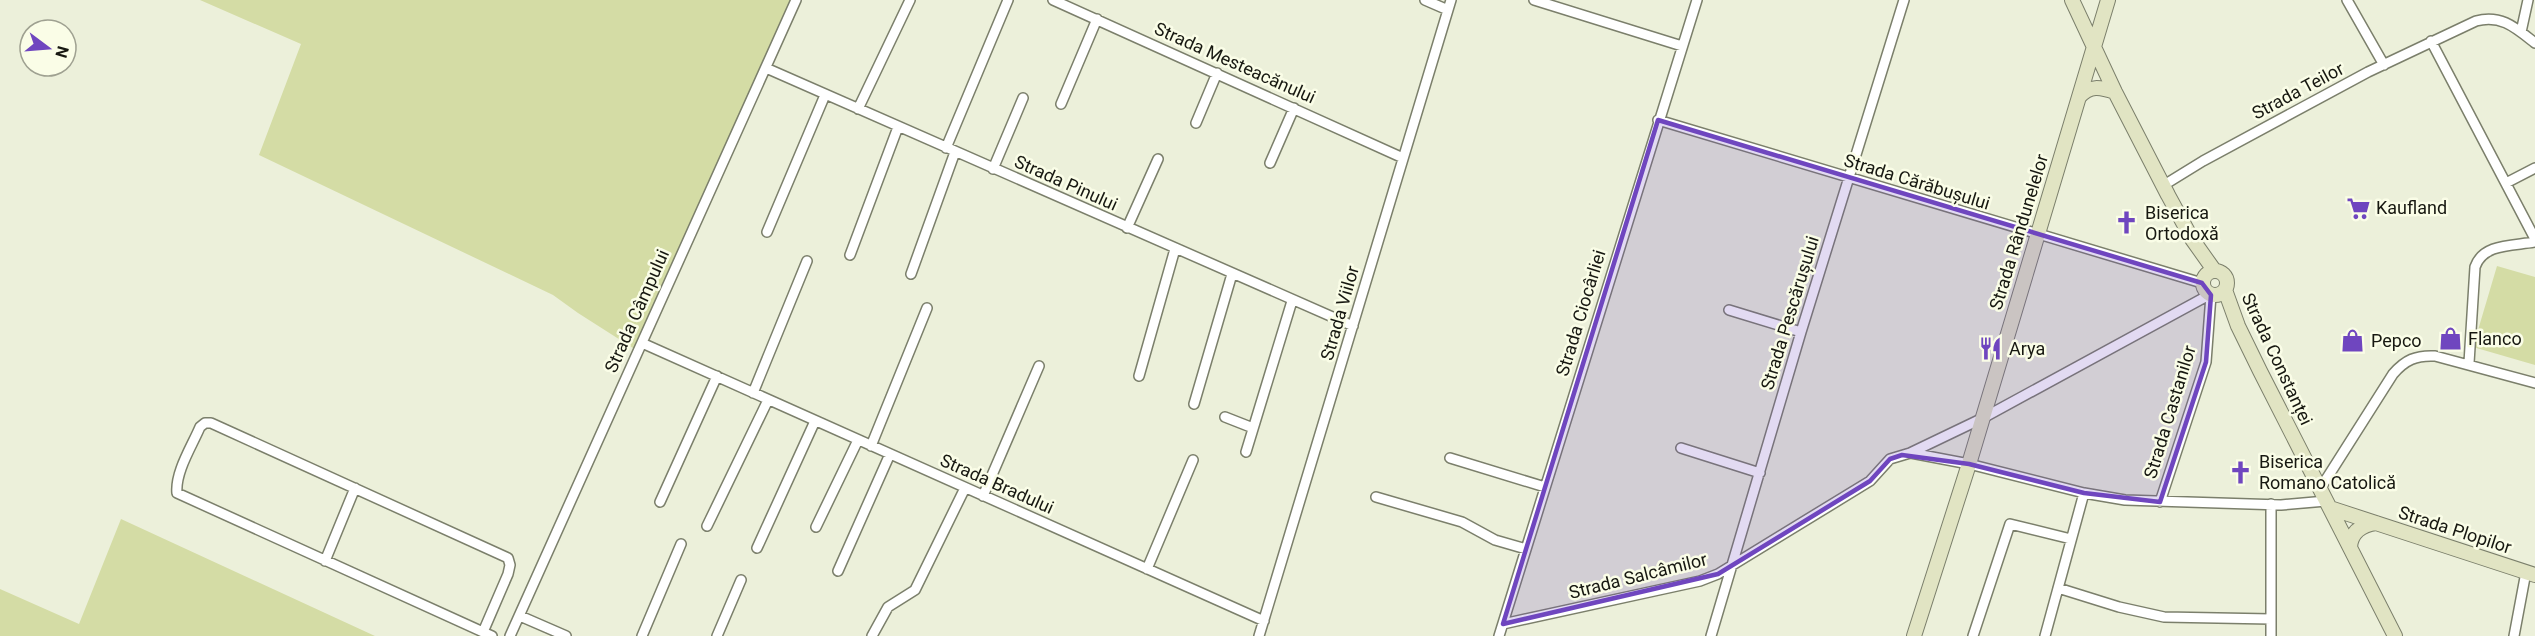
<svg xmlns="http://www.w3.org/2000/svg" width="2535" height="636" font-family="Roboto,sans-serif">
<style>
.green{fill:#d4dca5}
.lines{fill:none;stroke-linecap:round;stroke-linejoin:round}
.street-casing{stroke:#7b7f6b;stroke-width:12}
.secondary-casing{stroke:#7b7f6b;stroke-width:16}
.street{stroke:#fff;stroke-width:9}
.secondary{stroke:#e1e4c3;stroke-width:14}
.marked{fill:#6f46bf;fill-opacity:0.2;stroke:#6f46bf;stroke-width:4.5;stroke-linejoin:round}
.labels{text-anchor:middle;stroke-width:5;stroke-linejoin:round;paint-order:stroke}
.street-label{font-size:18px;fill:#171811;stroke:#fafde7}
.poi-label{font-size:18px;fill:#171811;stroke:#fafde7;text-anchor:start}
</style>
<rect width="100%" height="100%" fill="#ecf0da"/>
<!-- green -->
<path class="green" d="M200 0H794L636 350 578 313 553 295 259 155 301 44Z
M2497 266 2535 277V365L2473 347Z
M121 519 375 636H0V589L79 624Z"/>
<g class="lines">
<defs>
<path id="street" d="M1053 0 1403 158
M1425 0 1448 10
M1534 0 1682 46
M2347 0 2384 65
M2521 32 2528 0
M2431 41 2535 239
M766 68 1353 326
M1061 104 1097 19
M858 109 910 0
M1658 120 2202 283
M1196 123 1217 73
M946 148 1008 0
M1270 163 1294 108
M993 169 1023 98
M2506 183 2535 168
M2164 185 2203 161 2368 72 2476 21C2501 14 2516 28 2535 43
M1127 228 1158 159
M767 232 825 95
M850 255 898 127
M911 274 955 152
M1729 310 1801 332
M642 343 1264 621
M2469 363 2475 267C2483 243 2514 246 2535 242
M1139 376 1175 249
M753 393 807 261
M1194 404 1232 274
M1225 417 1253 428
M871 446 927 308
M1681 448 1760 473
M1246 452 1292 301
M1911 453 1969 464 2084 493 2125 500 2281 505 2326 501
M1450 458 1545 487
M2320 489 2393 374C2405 360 2416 355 2435 356L2535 383
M983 496 1039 366
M1376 497 1462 522 1495 540 1526 549
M660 502 717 376
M2160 502 2206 362 2211 295
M2271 504V636
M707 526 768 400
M816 527 858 440
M757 548 815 421
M325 561 355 488
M1147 569 1193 460
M838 571 890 454
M2058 588 2119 607 2164 617 2271 619
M520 616 566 636
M1503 624 1700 581 1718 574 1870 481 1890 459 1910 453 1983 418 2209 295
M483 632 177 493C175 472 192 446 200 427L205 423H211L508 558 510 565 508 574 483 632 492 636
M510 636 796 0
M642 636 681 544
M717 636 741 580
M872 636 888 607 915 590 965 488
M1259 636 1451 0
M1499 636 1697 0
M1711 636 1801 332 1904 0
M1973 636 2010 524 2071 539
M2045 636 2084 493
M2514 636 2526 572"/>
<path id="secondary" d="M2072 0 2115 92 2168 195 2192 239 2214 270
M2079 97C2090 85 2100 87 2115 92
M2203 283a12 12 0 1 1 24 0a12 12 0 1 1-24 0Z
M2225 290 2238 326 2260 371 2395 636
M2330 508 2535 575
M2350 547C2351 532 2361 525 2376 523
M1914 636 1969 464 2108 0"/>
</defs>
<!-- street casing -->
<use href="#street" class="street-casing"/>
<!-- secondary casing -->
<use href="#secondary" class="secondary-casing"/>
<!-- street -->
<use href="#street" class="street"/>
<!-- secondary -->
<use href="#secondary" class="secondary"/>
</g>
<!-- marked area -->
<path class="marked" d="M1658 120 2202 283 2211 295 2206 362 2160 502 2084 493 1969 464 1902 455 1890 459 1870 481 1718 574 1503 624Z"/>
<!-- icons -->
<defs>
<symbol id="supermarket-bare" viewBox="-9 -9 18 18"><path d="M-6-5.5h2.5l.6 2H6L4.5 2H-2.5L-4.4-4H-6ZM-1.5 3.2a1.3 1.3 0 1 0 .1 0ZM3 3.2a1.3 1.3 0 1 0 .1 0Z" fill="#6f46bf" stroke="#fafde7" stroke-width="2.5" paint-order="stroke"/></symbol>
<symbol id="church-bare" viewBox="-9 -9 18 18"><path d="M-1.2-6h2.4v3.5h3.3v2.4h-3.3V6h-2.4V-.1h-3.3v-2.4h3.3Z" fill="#6f46bf" stroke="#fafde7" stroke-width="2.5" paint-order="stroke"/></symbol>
<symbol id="shop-bare" viewBox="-9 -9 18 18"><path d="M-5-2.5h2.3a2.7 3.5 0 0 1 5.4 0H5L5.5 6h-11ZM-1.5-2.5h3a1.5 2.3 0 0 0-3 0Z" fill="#6f46bf" stroke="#fafde7" stroke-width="2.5" paint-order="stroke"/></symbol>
<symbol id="restaurant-bare" viewBox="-9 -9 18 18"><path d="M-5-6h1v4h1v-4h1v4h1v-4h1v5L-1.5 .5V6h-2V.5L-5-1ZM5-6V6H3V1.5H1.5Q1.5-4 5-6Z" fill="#6f46bf" stroke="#fafde7" stroke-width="2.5" paint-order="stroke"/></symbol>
</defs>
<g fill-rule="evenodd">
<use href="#supermarket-bare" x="2342" y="192" width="33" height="33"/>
<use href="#church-bare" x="2110" y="206" width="33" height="33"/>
<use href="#shop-bare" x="2434" y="322" width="33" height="33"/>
<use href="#shop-bare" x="2336" y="324" width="33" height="33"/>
<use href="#restaurant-bare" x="1974" y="332" width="33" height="33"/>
<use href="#church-bare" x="2224" y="456" width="33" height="33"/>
</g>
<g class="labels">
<!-- street labels -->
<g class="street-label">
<text transform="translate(1235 63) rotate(24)" y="6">Strada Mesteacănului</text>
<text transform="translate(2298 91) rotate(-28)" y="6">Strada Teilor</text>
<text transform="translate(1917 182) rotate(17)" y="6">Strada Cărăbușului</text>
<text transform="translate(1066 183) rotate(24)" y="6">Strada Pinului</text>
<text transform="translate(2019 232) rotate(-73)" y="6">Strada Rândunelelor</text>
<text transform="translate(637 311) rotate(-66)" y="6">Strada Câmpului</text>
<text transform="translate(1340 313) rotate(-74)" y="6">Strada Viilor</text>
<text transform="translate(1581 313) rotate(-73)" y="6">Strada Ciocârliei</text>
<text transform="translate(1790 313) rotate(-73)" y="6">Strada Pescărușului</text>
<text transform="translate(2277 359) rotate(65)" y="6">Strada Constanței</text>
<text transform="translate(2170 412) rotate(-73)" y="6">Strada Castanilor</text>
<text transform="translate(997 484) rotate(24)" y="6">Strada Bradului</text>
<text transform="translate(2455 530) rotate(18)" y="6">Strada Plopilor</text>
<text transform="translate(1638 576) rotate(-14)" y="6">Strada Salcâmilor</text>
</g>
<!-- poi labels -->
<g class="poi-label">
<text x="2376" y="214">Kaufland</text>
<text x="2145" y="219">Biserica<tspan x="2145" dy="21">Ortodoxă</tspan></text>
<text x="2468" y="345">Flanco</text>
<text x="2371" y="347">Pepco</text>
<text x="2009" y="355">Arya</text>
<text x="2259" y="468">Biserica<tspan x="2259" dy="21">Romano Catolică</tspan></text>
</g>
</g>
<!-- north arrow -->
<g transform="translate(48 48) rotate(106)"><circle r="28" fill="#fafde7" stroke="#9fa191" stroke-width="1.5"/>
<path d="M0-4.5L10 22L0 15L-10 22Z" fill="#6f46bf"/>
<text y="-9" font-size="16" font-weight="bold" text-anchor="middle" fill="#171811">N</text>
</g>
</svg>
